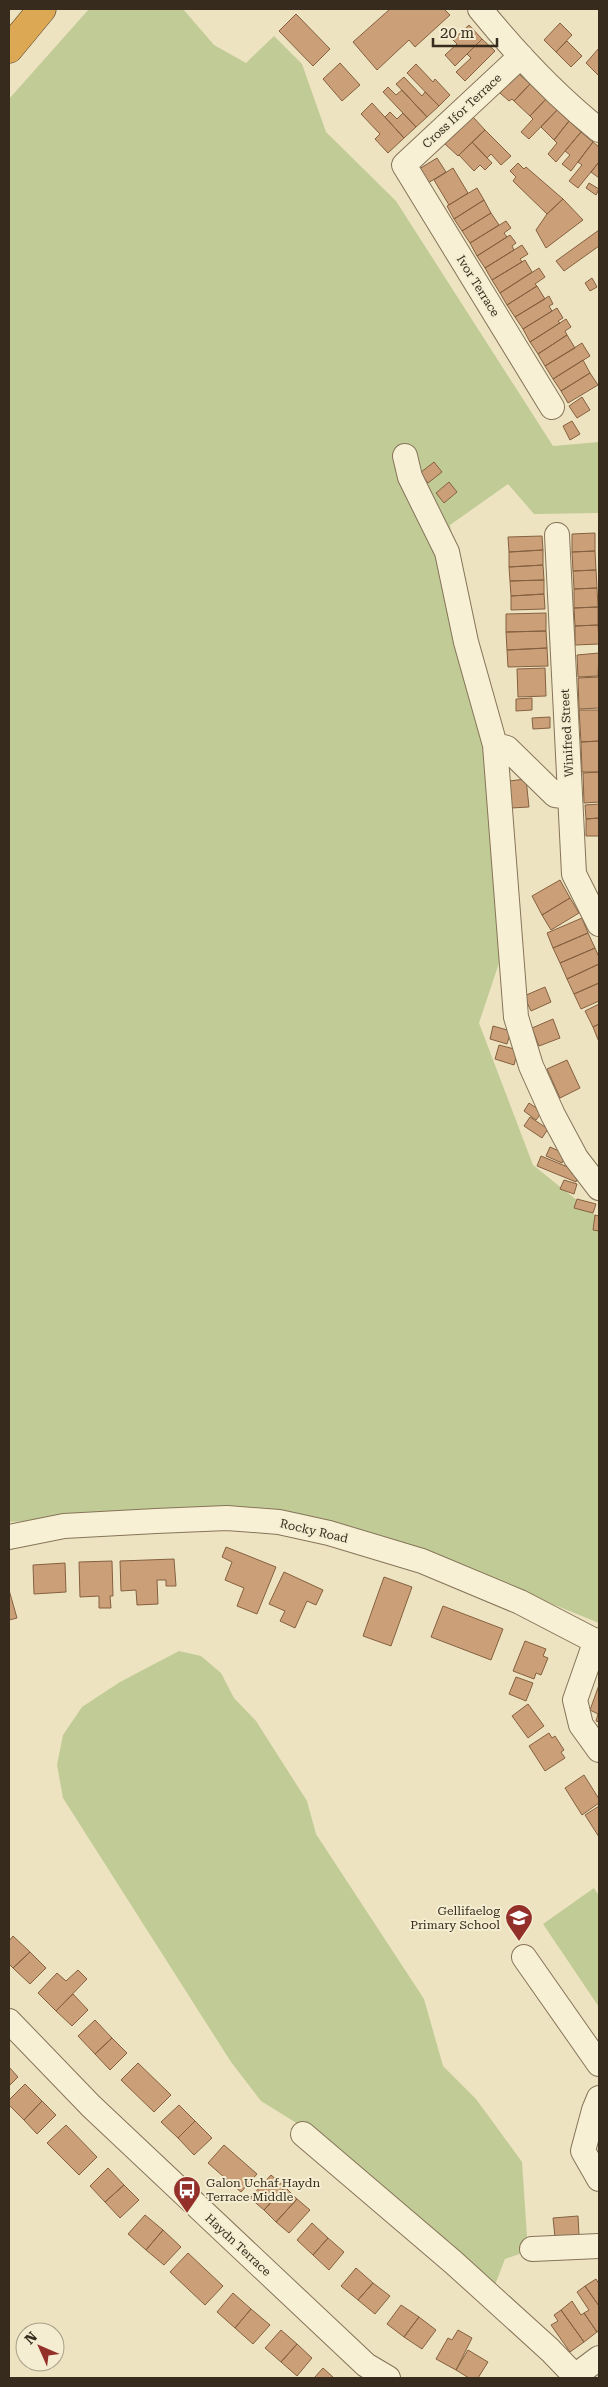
<svg xmlns="http://www.w3.org/2000/svg" width="608" height="2387" font-family="'Roboto Serif',serif">
<style>
.green{fill:#c1cb96}
.building{fill:#cba078;stroke:#85603f}
.lines{fill:none;stroke-linecap:round;stroke-linejoin:round}
.minor-casing{stroke:#867459;stroke-width:26}
.highway-casing{stroke:#54422e;stroke-width:29}
.minor{stroke:#f8f0d4;stroke-width:24}
.highway{stroke:#dca853;stroke-width:28}
.labels{text-anchor:middle;stroke-width:4;stroke-linejoin:round;paint-order:stroke}
.street-label{font-size:12px;fill:#362b1d;stroke:#f5edd1}
.poi-label{font-size:12px;fill:#362b1d;stroke:#f5edd1;text-anchor:end}
</style>
<rect width="100%" height="100%" fill="#ede3c1"/>
<!-- green -->
<path class="green" d="M89 9H183L214 45 246 63 274 36 302 64 326 132 396 201 553 446 599 442V513L534 514 508 484 450 525 501 782V957L479 1023 533 1165 599 1218V1623L387 1537 262 1508 9 1522V99Z
M179 1651 201 1656 221 1673 234 1698 256 1721 307 1801 316 1834 424 1999 443 2066 476 2099 522 2162 528 2251 505 2259 493 2290 327 2142 261 2101 231 2062 63 1798 57 1765 63 1735 82 1707 120 1682Z
M594 1888 599 1896V2007L543 1924Z"/>
<!-- building -->
<path class="building" d="M390 9H444L450 15 415 47 409 40 377 70 353 42Z
M296 14 330 49 313 66 279 31Z
M560 23 572 35 556 52 544 40Z
M469 25 482 39 455 66 445 55 457 44 453 40Z
M482 39 495 51 465 81 456 72 471 58 467 54Z
M567 41 582 56 571 67 556 52Z
M599 48V76L586 63Z
M340 63 360 85 342 101 323 79Z
M416 64 433 82 435 79 450 95 439 106 407 73Z
M519 74 530 84 514 101 512 99 509 101 500 93Z
M404 77 422 96 425 92 439 106 427 117 396 84Z
M530 84 546 99 530 116 514 101Z
M388 87 396 95 402 90 427 117 416 127 383 92Z
M546 99 557 110 529 139 521 132 533 119 530 116Z
M372 103 404 138 388 153 375 139 380 134 361 114Z
M557 110 569 121 554 140 541 127Z
M390 112 397 119 403 113 416 127 404 138 385 117Z
M473 117 485 130 458 156 445 144Z
M569 121 581 132 556 162 548 154 557 143 554 140Z
M485 130 511 156 501 165 491 154 487 158 472 142Z
M581 132 593 142 571 171 562 164 570 155 565 151Z
M472 142 492 163 485 170 480 165 474 171 459 155Z
M593 142 599 147V162L578 188 569 181 582 165 578 162Z
M437 158 446 172 428 183 419 169Z
M599 162V178L591 172Z
M518 163 524 169 526 167 563 199 547 214 513 181 516 177 510 171Z
M453 168 468 193 449 205 434 180Z
M589 183 599 189 596 195 586 188Z
M477 188 484 200 454 219 447 206Z
M563 199 583 220 546 248 536 230 547 214Z
M484 200 491 213 462 231 454 219Z
M491 213 499 225 470 243 462 231Z
M506 221 511 228 504 233 507 237 477 256 470 243Z
M599 230V246L564 271 556 261Z
M510 235 516 243 512 246 514 250 485 268 477 256Z
M522 245 528 254 520 259 522 262 492 280 485 268Z
M525 260 532 272 500 293 492 280Z
M539 268 545 277 535 284 537 286 507 305 500 293Z
M592 278 597 287 590 291 585 283Z
M537 286 545 299 515 317 507 305Z
M549 296 553 304 549 306 552 311 523 329 515 317Z
M557 308 563 318 558 321 560 323 530 342 523 329Z
M566 319 571 327 565 331 567 335 538 354 530 342Z
M567 335 575 348 545 366 538 354Z
M582 343 590 356 553 379 545 366Z
M583 360 590 373 561 391 553 379Z
M590 373 598 385 568 403 561 391Z
M582 397 590 410 577 418 569 406Z
M572 421 580 434 570 440 563 426Z
M434 462 442 472 428 483 420 473Z
M449 482 457 492 444 503 436 493Z
M595 533V551L572 552V534Z
M542 536 543 550 509 552 508 537Z
M543 550V565L509 567V552Z
M595 551 596 570 573 571 572 552Z
M543 565 544 580 510 581 509 567Z
M596 570 597 588 574 589 573 571Z
M544 580V594L511 596 510 581Z
M597 588 598 607 574 608V589Z
M544 594 545 609 511 610V596Z
M598 607V625L575 626 574 608Z
M546 613V631L506 632V614Z
M598 625 599 644 575 645V626Z
M546 631 547 648 507 650 506 632Z
M547 648 548 666 508 667 507 650Z
M599 653 598 676 578 677 577 655Z
M545 668 546 696 518 697 517 669Z
M599 677V708L579 709 578 678Z
M532 698V710L516 711V699Z
M579 710H599V741L581 742Z
M550 717V728L533 729 532 718Z
M599 741V772H582L581 742Z
M599 772V802L584 803 583 773Z
M526 779 529 807 511 808 509 781Z
M599 804V818L586 819 585 805Z
M599 818V836H586V819Z
M560 880 570 898 542 915 532 896Z
M570 898 579 913 551 930 542 915Z
M582 918 588 933 553 948 547 933Z
M588 933 595 948 560 963 553 948Z
M595 948 599 957V964L567 979 560 963Z
M599 964V983L574 994 567 979Z
M599 983V1001L581 1009 574 994Z
M545 987 551 1002 531 1011 524 996Z
M599 1004V1024L593 1027 585 1011Z
M553 1019 560 1038 539 1046 532 1028Z
M599 1024V1042L593 1027Z
M493 1026 511 1031 507 1044 490 1039Z
M499 1045 518 1050 514 1065 495 1059Z
M567 1060 580 1088 560 1098 547 1069Z
M529 1103 542 1112 536 1120 524 1111Z
M530 1117 548 1129 542 1138 524 1126Z
M550 1147 566 1154 562 1163 546 1156Z
M541 1156 580 1172 576 1182 537 1166Z
M564 1180 577 1184 574 1194 560 1189Z
M577 1199 596 1204 593 1213 574 1208Z
M595 1215 599 1216V1231L593 1230Z
M226 1547 276 1567 257 1614 237 1606 244 1588 225 1580 232 1562 222 1557Z
M174 1559 176 1586H166V1580H157L158 1604 137 1605 136 1590 121 1591 120 1561Z
M112 1561 113 1596H110L111 1608H99V1596L80 1597 79 1562Z
M65 1563 66 1592 34 1594 33 1565Z
M284 1572 323 1590 316 1605 307 1601 295 1628 280 1621 285 1611 269 1604Z
M384 1577 412 1587 391 1646 363 1636Z
M9 1590 17 1618 9 1620Z
M443 1606 503 1629 491 1660 431 1637Z
M525 1641 546 1649 543 1656 548 1658 541 1675 536 1673 534 1679 513 1671Z
M516 1677 533 1683 526 1701 509 1694Z
M599 1685V1722L596 1721 598 1714 590 1710Z
M528 1704 544 1726 528 1738 512 1716Z
M549 1733 552 1738 555 1736 564 1750 561 1752 565 1758 545 1771 529 1746Z
M584 1775 599 1799V1803L582 1815 565 1788Z
M599 1806V1837L585 1815Z
M13 1936 30 1952 13 1968 9 1964V1941Z
M30 1952 46 1968 30 1984 13 1968Z
M78 1970 87 1979 56 2011 38 1993 57 1973 66 1981Z
M73 1994 88 2010 72 2026 56 2011Z
M95 2020 112 2038 95 2054 78 2036Z
M112 2038 127 2053 110 2070 95 2054Z
M138 2063 171 2095 154 2112 121 2080Z
M9 2067 18 2077 9 2086Z
M25 2084 42 2101 24 2120 9 2105V2100Z
M42 2101 56 2115 37 2134 24 2120Z
M179 2105 195 2121 178 2138 161 2122Z
M195 2121 212 2138 194 2155 178 2138Z
M66 2125 97 2157 79 2175 47 2143Z
M224 2145 257 2174 241 2192 208 2163Z
M108 2168 124 2185 105 2202 90 2186Z
M271 2175 285 2187 264 2210 250 2198Z
M124 2185 139 2200 120 2218 105 2202Z
M285 2187 297 2199 276 2222 264 2210Z
M297 2199 310 2210 289 2233 276 2222Z
M145 2215 163 2230 146 2250 128 2234Z
M578 2216 579 2235 555 2237 553 2218Z
M312 2223 328 2238 313 2255 297 2240Z
M163 2230 181 2247 164 2265 146 2250Z
M328 2238 344 2252 329 2270 313 2255Z
M188 2253 223 2286 205 2305 170 2272Z
M356 2268 373 2283 358 2300 341 2286Z
M596 2279 599 2284V2306L585 2286Z
M373 2283 390 2296 375 2314 358 2300Z
M585 2286 599 2306V2331L597 2332 584 2313 589 2310 577 2292Z
M233 2293 251 2309 235 2328 217 2312Z
M572 2301 581 2315 584 2313 597 2332 584 2342 561 2310Z
M401 2305 419 2317 404 2337 387 2324Z
M251 2309 270 2325 253 2344 235 2328Z
M561 2310 584 2342 570 2352 551 2325 558 2321 554 2315Z
M419 2317 436 2330 422 2349 404 2337Z
M281 2330 297 2344 281 2362 265 2348Z
M458 2330 472 2338 456 2370 436 2359 448 2338 452 2340Z
M297 2344 312 2358 297 2376 281 2362Z
M468 2350 488 2362 478 2378H469L456 2370Z
M323 2368 334 2378H314Z"/>
<g class="lines">
<defs>
<path id="minor" d="M480 9C515 52 555 95 599 130
M521 56 404 165 552 407
M405 456 410 477 447 552 466 642 495 745 516 1017 531 1066 553 1115 576 1158 599 1188
M557 535 574 874 599 924
M495 745 507 748 555 795 570 797
M9 1537 64 1526 156 1521 227 1518 279 1522 329 1533 422 1561 520 1602 599 1643
M596 1640 575 1700 581 1725 599 1750
M524 1957 599 2064
M9 2021 91 2106 366 2365 388 2378
M599 2098 594 2110 583 2151 599 2179
M303 2134 453 2262 550 2350 577 2378
M532 2249 599 2246
M575 2376 599 2358"/>
<path id="highway" d="M9 49 42 9"/>
</defs>
<!-- minor casing -->
<use href="#minor" class="minor-casing"/>
<!-- highway casing -->
<use href="#highway" class="highway-casing"/>
<!-- minor -->
<use href="#minor" class="minor"/>
<!-- highway -->
<use href="#highway" class="highway"/>
</g>
<!-- icons -->
<defs>
<symbol id="school-pin" viewBox="-11 -11 22 30"><path d="M0 17L-7.5 6A9.5 9.5 0 1 1 7.5 6Z" fill="#94302a" stroke="#f5edd1"/><path d="M0-5L7-2L0 1L-7-2ZM-4 1L0 2.5L4 1V4Q0 6-4 4Z" fill="#fff"/></symbol>
<symbol id="bus-pin" viewBox="-11 -11 22 30"><path d="M0 17L-7.5 6A9.5 9.5 0 1 1 7.5 6Z" fill="#94302a" stroke="#f5edd1"/><path d="M-5-6H5V4H4V6H2V4H-2V6H-4V4H-5ZM-3.5-4V0h7V-4ZM-3.5 1.2v1.5H-2V1.2ZM2 1.2v1.5H3.5V1.2Z" fill="#fff"/></symbol>
</defs>
<g fill-rule="evenodd">
<use href="#school-pin" x="503" y="1902" width="32" height="43"/>
<use href="#bus-pin" x="171" y="2174" width="32" height="43"/>
</g>
<g class="labels">
<!-- street labels -->
<g class="street-label">
<text transform="translate(462 111) rotate(-43)" y="4">Cross Ifor Terrace</text>
<text transform="translate(478 286) rotate(58)" y="4">Ivor Terrace</text>
<text transform="translate(567 733) rotate(-93)" y="4">Winifred Street</text>
<text transform="translate(314 1531) rotate(13)" y="4">Rocky Road</text>
<text transform="translate(238 2245) rotate(43)" y="4">Haydn Terrace</text>
</g>
<!-- poi labels -->
<g class="poi-label">
<text x="500" y="1915">Gellifaelog<tspan x="500" dy="14">Primary School</tspan></text>
<text x="206" y="2187" text-anchor="start">Galon Uchaf Haydn<tspan x="206" dy="14">Terrace Middle</tspan></text>
</g>
</g>
<!-- border -->
<rect width="608" height="2387" fill="none" stroke="#362b1d" stroke-width="20"/>
<!-- north arrow -->
<g transform="translate(40 2347) rotate(315)"><circle r="24" fill="#f5edd1" stroke="#a99f89"/>
<path d="M0-4L9 19L0 12L-9 19Z" fill="#94302a"/>
<text y="-8" font-size="14" font-weight="bold" text-anchor="middle" fill="#362b1d">N</text>
</g>
<!-- scale -->
<path d="M433 38v8h64v-8" fill="none" stroke="#362b1d" stroke-width="2.5"/>
<text x="440" y="38" font-size="15" fill="#362b1d" stroke="#f5edd1" stroke-width="4" paint-order="stroke">20 m</text>
</svg>
